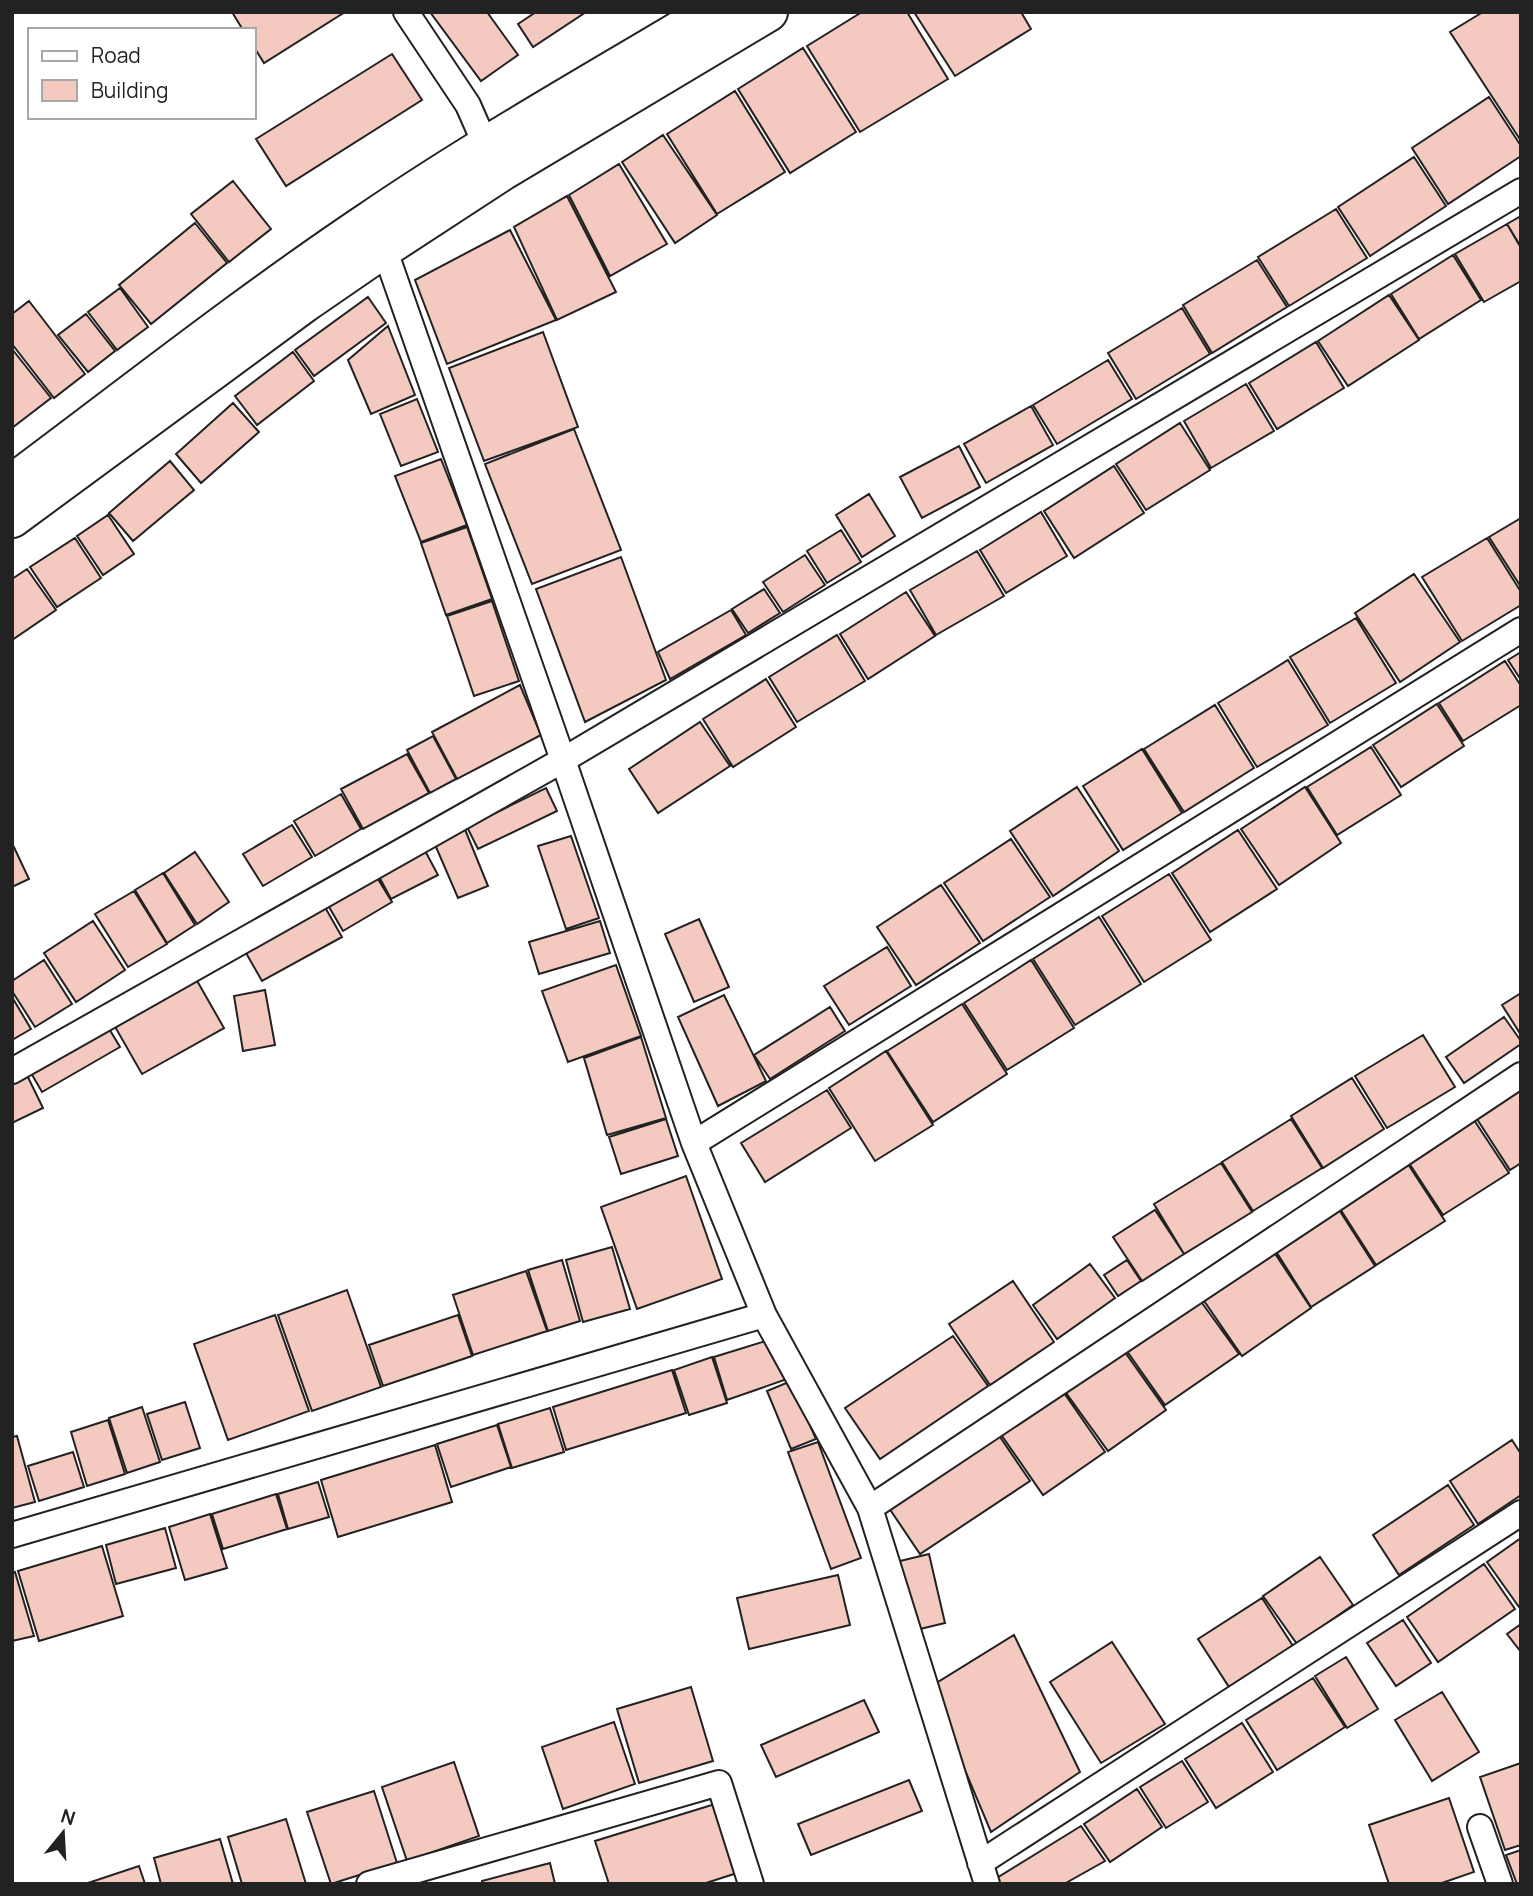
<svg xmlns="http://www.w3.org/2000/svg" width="1533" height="1896" font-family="Manrope,sans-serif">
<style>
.building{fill:#f3c9c0;stroke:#222;stroke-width:2}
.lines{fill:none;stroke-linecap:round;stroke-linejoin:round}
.minor-casing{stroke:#222;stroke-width:28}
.primary-casing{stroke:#222;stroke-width:42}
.minor{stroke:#fff;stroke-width:24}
.primary{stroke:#fff;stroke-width:38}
</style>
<rect width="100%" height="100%" fill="#fff"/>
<!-- building -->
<path class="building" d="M232 12H345L264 63 254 47V30H243Z
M430 12H487L518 55 481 81Z
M536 12H586L533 47 518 24Z
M862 12H907L948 79 860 132 807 46Z
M914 12H1021L1031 29 955 76Z
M1483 12H1521V141L1450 32Z
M803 48 856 132 790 173 738 89Z
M392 54 422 100 286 186 256 139Z
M735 91 785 172 717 214 667 134Z
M1489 97 1521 146V156L1448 204 1412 148Z
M663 135 717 215 675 243 622 162Z
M1414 157 1446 206 1370 256 1338 207Z
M619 164 667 244 610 276 569 195Z
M233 181 271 229 229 262 191 214Z
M567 196 616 292 557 320 514 227Z
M1336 209 1367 258 1289 306 1258 257Z
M1521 216V247L1507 224Z
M195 223 227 263 151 324 119 285Z
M1507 224 1521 248V281L1484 302 1455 254Z
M510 230 556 320 447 364 415 280Z
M1453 255 1481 300 1419 339 1391 294Z
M1257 260 1287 307 1212 353 1183 305Z
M120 288 148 327 117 350 88 312Z
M1389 295 1419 340 1348 386 1318 341Z
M368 297 386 323 314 376 295 350Z
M29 301 85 374 54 398 12 344V314Z
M1182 308 1210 354 1136 399 1108 353Z
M86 314 115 351 88 372 58 335Z
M388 326 415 395 371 414 348 360Z
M543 332 578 427 484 461 449 368Z
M1316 342 1344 388 1277 429 1249 383Z
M12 349 51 398 12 428Z
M293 352 314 381 257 425 235 396Z
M1108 360 1132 399 1057 444 1033 405Z
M1246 384 1274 431 1211 468 1184 421Z
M417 399 438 452 401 466 380 414Z
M233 403 259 432 201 483 176 454Z
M1031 406 1053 445 986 483 964 444Z
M1180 423 1210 470 1146 510 1116 464Z
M574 429 621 550 532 584 485 464Z
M959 446 980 487 922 518 900 477Z
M441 459 467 525 421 542 395 476Z
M170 461 194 490 133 541 109 513Z
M1114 466 1144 513 1074 558 1044 511Z
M869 494 895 536 862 557 836 515Z
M1041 512 1067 556 1006 593 980 550Z
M108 515 134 554 103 575 77 536Z
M1521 518V587L1489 537Z
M467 527 492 599 446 615 421 543Z
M841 530 861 562 827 583 807 551Z
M75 538 101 578 57 607 30 567Z
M1487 538 1521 592V605L1462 641 1422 577Z
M977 551 1004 596 936 635 910 590Z
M805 555 825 585 783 612 763 582Z
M621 557 666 680 585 722 536 589Z
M27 569 56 610 12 640V579Z
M1414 574 1460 642 1400 682 1355 613Z
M764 589 780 613 748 633 732 609Z
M906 592 935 636 868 679 840 634Z
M492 601 519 681 474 696 447 616Z
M731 610 746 635 670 679 658 652Z
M1356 618 1396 683 1330 723 1290 657Z
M837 635 865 681 797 722 769 677Z
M1521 652V680L1508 660Z
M1288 660 1328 725 1257 767 1218 703Z
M1505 661 1521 686V705L1463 741 1439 703Z
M766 679 796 727 733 767 703 719Z
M520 685 541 735 457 779 432 732Z
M1437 704 1464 746 1401 787 1373 745Z
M1215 705 1254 768 1184 812 1144 749Z
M700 722 730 766 658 813 629 769Z
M433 736 456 779 430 793 407 750Z
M1371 747 1401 795 1337 835 1307 787Z
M1142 749 1182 813 1123 850 1083 786Z
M407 754 429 793 363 829 341 789Z
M1077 787 1119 851 1053 896 1010 831Z
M1305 787 1341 843 1279 885 1241 829Z
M546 788 557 811 478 849 467 827Z
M341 794 361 829 315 856 294 821Z
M292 825 312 857 263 886 243 854Z
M464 827 488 886 458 898 433 840Z
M1238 830 1277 889 1210 932 1172 873Z
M571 836 599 918 566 929 538 846Z
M1011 839 1050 897 983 941 944 883Z
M12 843 29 879 12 887Z
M422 845 438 875 391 899 375 869Z
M195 852 229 902 197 924 164 873Z
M373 871 392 902 343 931 325 900Z
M163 873 195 925 167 943 135 890Z
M1169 874 1211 940 1144 982 1102 916Z
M941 885 980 943 916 985 877 927Z
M134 891 167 944 128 967 95 914Z
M322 902 342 937 262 981 242 946Z
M1099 917 1141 984 1075 1025 1033 959Z
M699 919 729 987 694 1002 665 934Z
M93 921 125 970 76 1002 44 953Z
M600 921 610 953 539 974 529 942Z
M887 947 911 986 849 1025 824 986Z
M44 960 72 1004 35 1027 12 991V981Z
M1031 960 1074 1028 1007 1070 964 1003Z
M616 965 641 1036 568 1062 542 991Z
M192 972 224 1028 142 1074 110 1018Z
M265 990 275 1045 243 1051 234 996Z
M1521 993V1035L1502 1005Z
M724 995 766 1081 718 1106 678 1017Z
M12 997 31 1029 12 1040Z
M962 1004 1007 1074 933 1122 887 1051Z
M830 1007 845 1031 770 1079 754 1055Z
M1504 1017 1521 1041V1044L1464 1083 1446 1057Z
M105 1022 120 1047 42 1092 27 1066Z
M1423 1035 1455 1087 1387 1128 1355 1076Z
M641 1037 666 1118 607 1135 584 1058Z
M886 1051 933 1125 875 1161 829 1088Z
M24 1069 43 1108 12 1123V1075Z
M1352 1078 1384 1129 1323 1168 1291 1116Z
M1521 1086V1163L1510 1170 1475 1116Z
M827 1090 851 1128 765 1182 741 1143Z
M1472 1117 1509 1173 1443 1215 1407 1160Z
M666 1119 678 1156 621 1174 609 1137Z
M1291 1119 1322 1168 1253 1211 1222 1162Z
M1406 1161 1445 1221 1376 1265 1337 1204Z
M1221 1163 1252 1212 1184 1254 1154 1204Z
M686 1176 722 1279 637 1309 601 1207Z
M1336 1205 1375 1266 1311 1307 1272 1245Z
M1155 1210 1184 1254 1142 1281 1113 1237Z
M1270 1246 1311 1308 1242 1356 1200 1295Z
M612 1247 630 1309 583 1322 566 1260Z
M562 1260 580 1321 548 1331 528 1270Z
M1127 1260 1141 1281 1118 1296 1104 1275Z
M1090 1264 1115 1298 1057 1339 1033 1305Z
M526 1271 547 1331 473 1355 453 1295Z
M1013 1281 1054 1342 990 1385 949 1324Z
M347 1290 381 1387 312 1411 278 1315Z
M1197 1296 1239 1354 1165 1405 1124 1347Z
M275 1315 309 1411 228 1440 194 1344Z
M458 1315 472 1356 383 1386 369 1345Z
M953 1336 988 1386 880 1459 845 1408Z
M772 1339 790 1378 727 1400 714 1357Z
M1122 1348 1166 1410 1108 1451 1064 1390Z
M712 1357 727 1403 689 1415 674 1370Z
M672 1370 686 1413 566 1450 553 1407Z
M791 1381 816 1439 791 1449 767 1391Z
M1062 1390 1105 1452 1043 1495 1000 1433Z
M185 1402 200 1448 162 1460 147 1414Z
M142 1407 160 1462 127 1473 109 1418Z
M550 1408 564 1452 512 1468 498 1424Z
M108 1420 125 1474 87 1486 71 1432Z
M497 1425 511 1467 451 1487 437 1444Z
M998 1434 1030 1481 920 1554 889 1508Z
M17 1436 35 1502 12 1508V1437Z
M1512 1440 1521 1454V1495L1478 1524 1450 1481Z
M818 1442 861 1558 831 1569 788 1452Z
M435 1445 452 1502 338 1537 321 1480Z
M73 1452 84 1487 39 1501 28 1466Z
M318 1482 329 1517 288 1529 278 1494Z
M1448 1485 1474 1525 1399 1575 1373 1535Z
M276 1494 287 1529 223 1549 212 1514Z
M210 1514 227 1568 185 1580 169 1527Z
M165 1528 176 1568 116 1584 106 1545Z
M1521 1538V1606L1519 1607 1487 1562Z
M102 1546 123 1616 39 1641 18 1571Z
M929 1554 945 1623 916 1630 900 1561Z
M1320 1557 1353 1605 1297 1644 1263 1596Z
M1484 1564 1515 1609 1438 1662 1407 1617Z
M15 1572 34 1636 12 1641V1573Z
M838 1575 850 1625 749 1649 737 1598Z
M1262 1598 1293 1646 1229 1687 1198 1639Z
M1403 1620 1431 1663 1396 1686 1367 1643Z
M1521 1624V1652L1507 1634Z
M1014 1635 1080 1772 991 1832 930 1687Z
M1112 1642 1165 1724 1101 1763 1050 1682Z
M1346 1657 1378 1709 1347 1728 1315 1676Z
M1313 1678 1345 1727 1277 1770 1246 1720Z
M691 1687 713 1761 639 1783 617 1709Z
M1442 1692 1479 1752 1432 1781 1395 1720Z
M864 1700 879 1732 776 1777 761 1745Z
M614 1722 635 1784 563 1809 542 1747Z
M1242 1723 1273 1772 1216 1808 1185 1759Z
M1182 1761 1208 1802 1166 1828 1140 1787Z
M454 1762 479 1836 407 1861 382 1787Z
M1521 1763V1845L1505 1850 1480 1777Z
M909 1780 922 1811 811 1855 798 1824Z
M1137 1789 1162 1827 1110 1862 1084 1824Z
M374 1791 397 1863 331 1884 307 1812Z
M1449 1798 1474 1872 1439 1884H1389L1369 1825Z
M715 1804 737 1873 703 1884H609L595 1841Z
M286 1819 306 1884H242L228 1837Z
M1081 1826 1105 1861 1064 1884H993L992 1881Z
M220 1839 233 1884H161L154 1858Z
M1521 1850V1884H1517L1506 1855Z
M550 1863 555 1884H482V1881Z
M139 1866 145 1884H85Z"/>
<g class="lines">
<defs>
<path id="minor" d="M406 12 468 105 486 146
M384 248 563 760 694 1143 764 1315 870 1508 987 1884
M12 1071 563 760 1521 191
M694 1143 1521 630
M870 1508 1521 1075
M12 1535 764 1315
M1480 1827 1500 1884
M980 1863 1521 1513
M369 1884 719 1783 751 1884"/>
<path id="primary" d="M12 484C130 396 245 305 367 223 478 147 596 81 711 12
M12 518 304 303 384 248 502 171 768 12"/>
</defs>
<!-- minor casing -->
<use href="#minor" class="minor-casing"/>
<!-- primary casing -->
<use href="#primary" class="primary-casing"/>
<!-- minor -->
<use href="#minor" class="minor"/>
<!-- primary -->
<use href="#primary" class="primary"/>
</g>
<!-- border -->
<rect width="1533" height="1896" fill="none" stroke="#222222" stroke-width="28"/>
<!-- legend -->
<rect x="28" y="28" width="228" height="91" fill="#ffffff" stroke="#a7a7a7" stroke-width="2"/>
<rect x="42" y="51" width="35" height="10" fill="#ffffff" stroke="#a7a7a7" stroke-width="2"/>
<text x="91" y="63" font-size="21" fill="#222222">Road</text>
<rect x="42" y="80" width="35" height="21" fill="#f3c9c0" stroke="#a7a7a7" stroke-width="2"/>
<text x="91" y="98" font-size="21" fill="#222222">Building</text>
<!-- north arrow -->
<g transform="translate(63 1833) rotate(18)" stroke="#ffffff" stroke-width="5" paint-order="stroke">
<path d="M0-5L12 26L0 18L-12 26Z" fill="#222222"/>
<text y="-10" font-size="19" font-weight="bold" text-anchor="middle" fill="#222222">N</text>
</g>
</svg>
